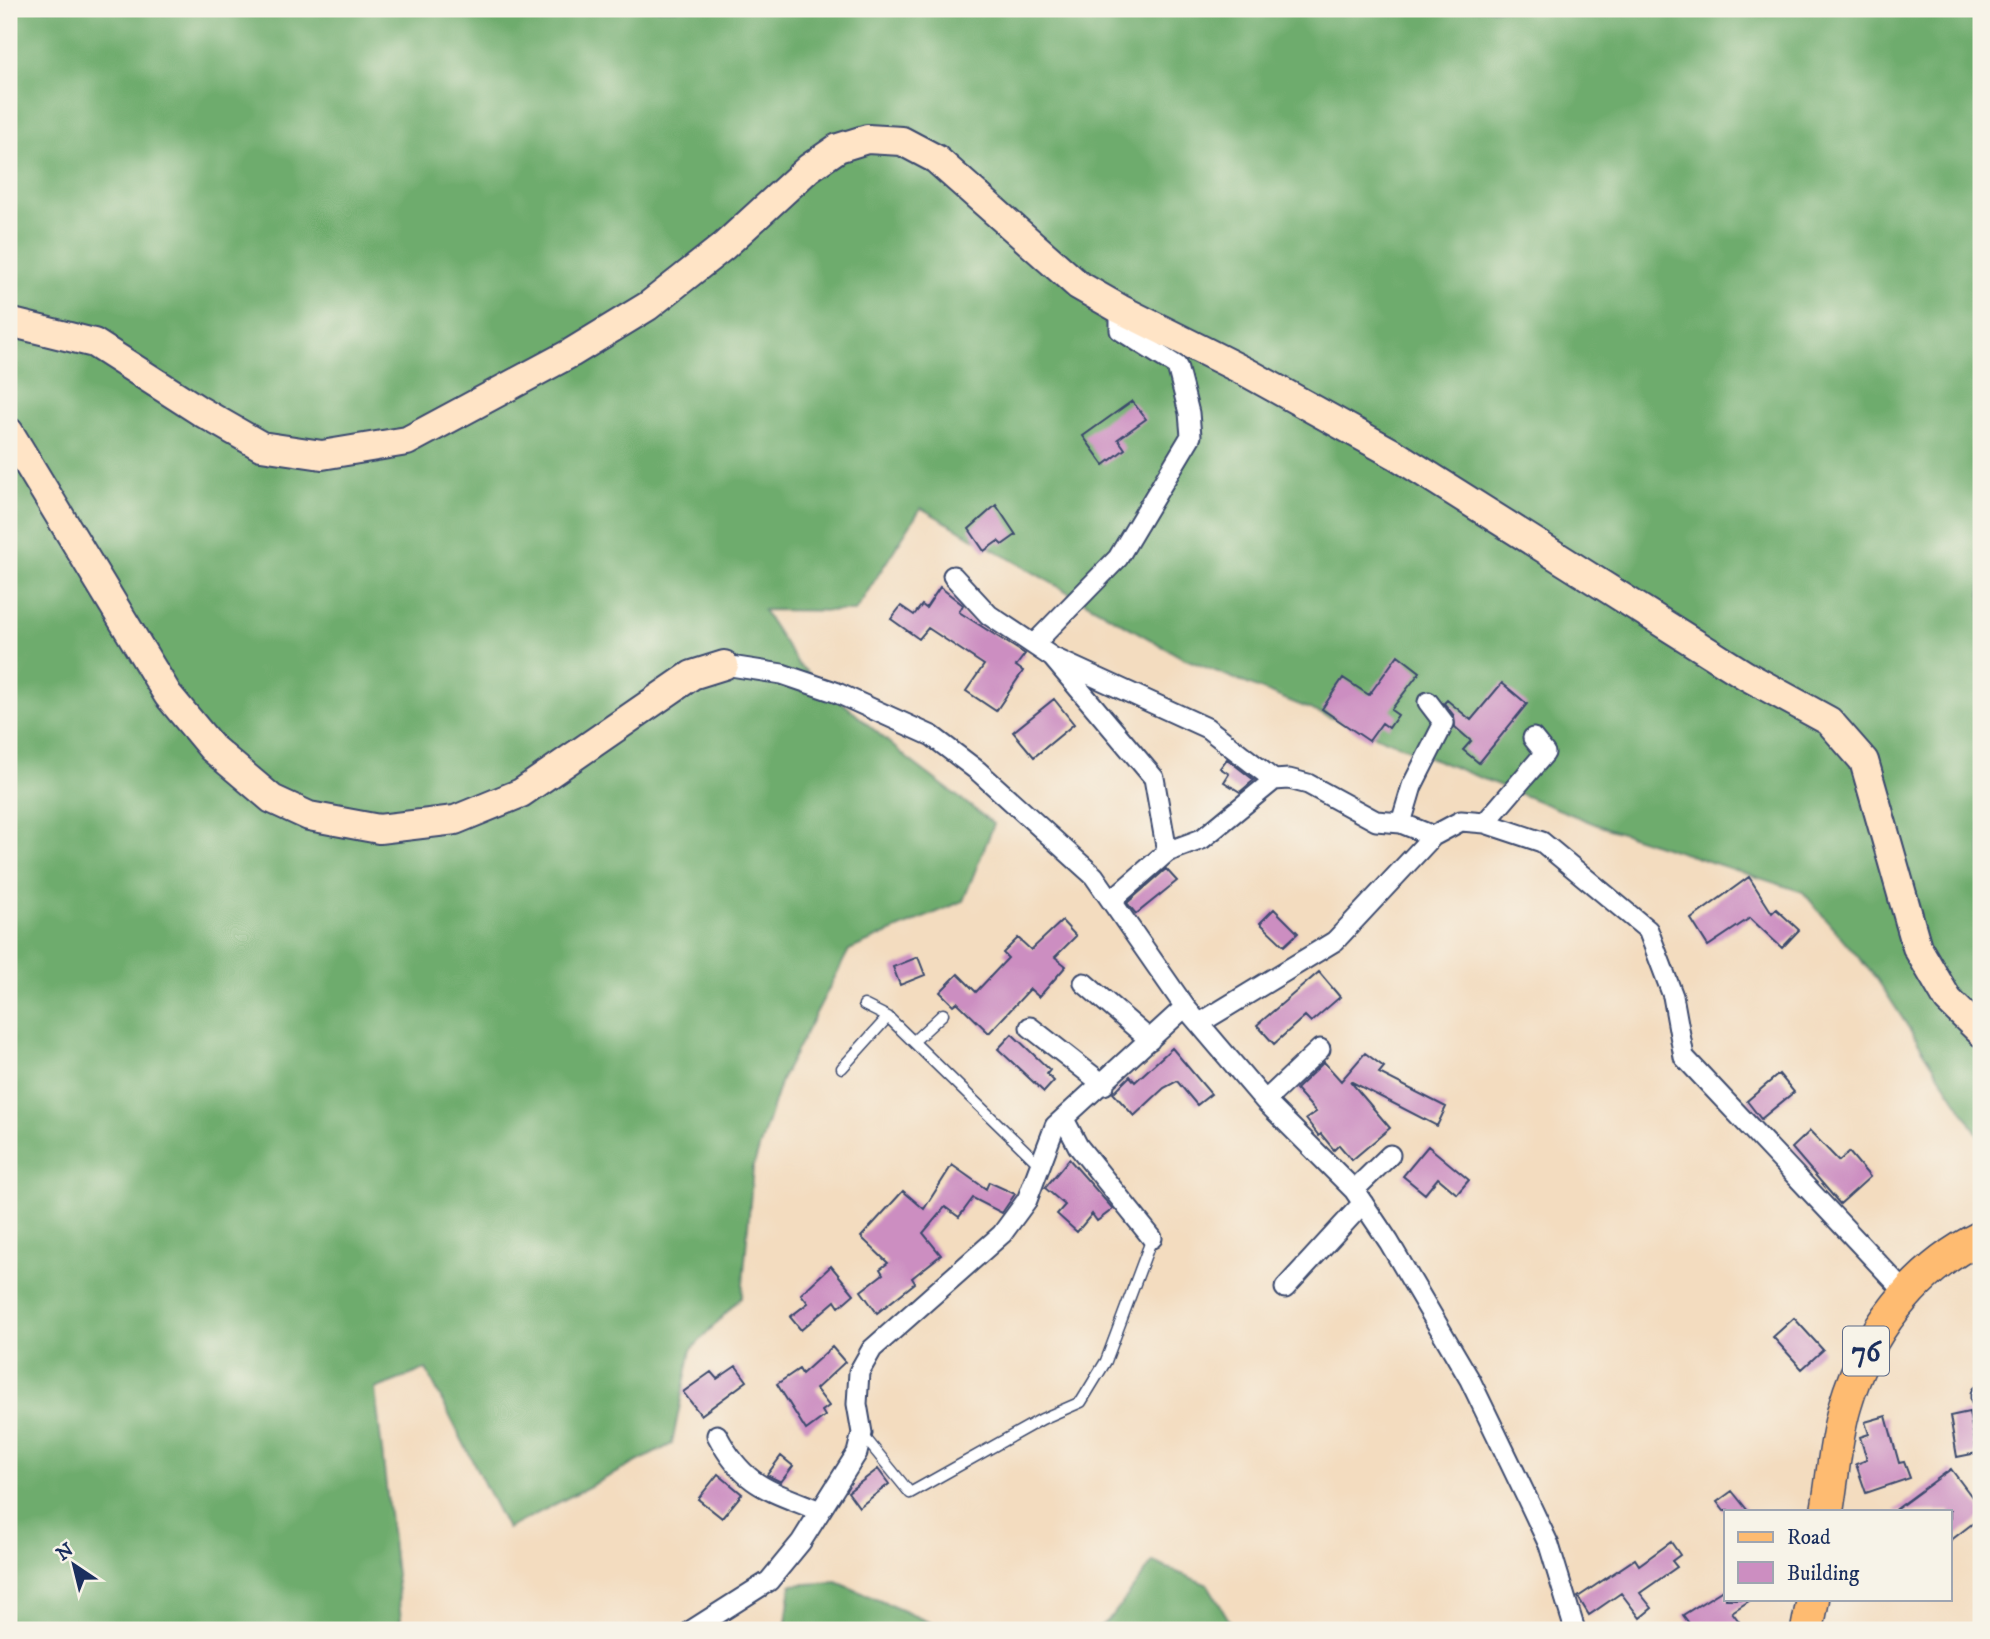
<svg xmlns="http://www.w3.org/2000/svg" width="1990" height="1639" font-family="'IM FELL DW Pica',serif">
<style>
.forest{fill:#6eac6d;stroke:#446e66;stroke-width:2}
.building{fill:#cc8ec1}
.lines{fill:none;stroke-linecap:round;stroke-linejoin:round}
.lane-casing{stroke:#3b496d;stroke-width:13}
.street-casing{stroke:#3b496d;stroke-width:23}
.secondary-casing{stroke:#3b496d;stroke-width:32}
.primary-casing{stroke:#3b496d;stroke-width:35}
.lane{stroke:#fff;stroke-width:10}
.street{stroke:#fff;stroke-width:19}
.secondary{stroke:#ffe4c6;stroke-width:28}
.primary{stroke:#febb71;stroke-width:32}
.labels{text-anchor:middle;stroke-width:7;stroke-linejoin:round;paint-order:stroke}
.shield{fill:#f7f3e8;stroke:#5d6a87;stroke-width:2}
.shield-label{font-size:28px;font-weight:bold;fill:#1b2f5e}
</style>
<rect width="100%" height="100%" fill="#f7f3e8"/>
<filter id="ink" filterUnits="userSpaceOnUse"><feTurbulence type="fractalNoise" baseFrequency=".0143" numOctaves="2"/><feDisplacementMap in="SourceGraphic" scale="14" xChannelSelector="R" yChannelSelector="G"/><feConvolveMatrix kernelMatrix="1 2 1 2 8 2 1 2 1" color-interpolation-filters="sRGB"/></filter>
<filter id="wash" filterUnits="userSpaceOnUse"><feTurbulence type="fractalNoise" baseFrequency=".00686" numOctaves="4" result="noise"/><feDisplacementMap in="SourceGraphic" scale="28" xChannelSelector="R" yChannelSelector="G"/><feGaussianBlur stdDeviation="1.57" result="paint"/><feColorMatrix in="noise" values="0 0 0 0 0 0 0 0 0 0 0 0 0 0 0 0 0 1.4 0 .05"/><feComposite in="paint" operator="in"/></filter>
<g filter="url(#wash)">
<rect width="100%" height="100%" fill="#f3dcbf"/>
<!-- forest -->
<path class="forest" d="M9 9H1981V1139L1877 979 1803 892 1600 826 1183 658 921 508 855 611 763 610 799 665 908 759 994 824 963 901 849 950 781 1080 753 1168 742 1296 691 1350 672 1444 507 1529 426 1369 375 1389 401 1619 395 1630H9Z
M1153 1562 1208 1585 1235 1630H1096L1113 1615Z
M837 1582 947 1630H785L791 1585Z"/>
<g id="blocks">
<!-- building -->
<path class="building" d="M1132 401 1146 419 1118 439 1125 449 1104 465 1083 436Z
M996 505 1016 535 1002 545 998 541 984 551 969 529Z
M940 587 963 605 959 612 1025 654 1016 666 1023 671 996 711 966 691 984 665 928 628 919 639 891 619 901 606 914 615 922 605 926 608Z
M1398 655 1420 672 1391 710 1398 715 1389 728 1382 723 1369 741 1322 709 1343 678 1369 695Z
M1502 683 1527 704 1479 763 1463 750 1471 741 1455 727 1454 716 1444 703 1447 700 1471 720Z
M1054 699 1074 724 1034 757 1013 732Z
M1227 759 1254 780 1240 792 1224 782 1229 774 1220 768Z
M1166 869 1177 881 1136 914 1127 903Z
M1749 877 1772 913 1776 909 1799 930 1782 948 1750 918 1708 946 1691 919Z
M1274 909 1298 933 1284 946 1260 923Z
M1062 921 1076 936 1055 957 1066 966 1039 997 1030 989 989 1033 957 1002 953 1005 940 992 958 974 976 992 1008 958 1003 953 1018 938 1031 950Z
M918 957 925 975 900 985 893 967Z
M1319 972 1340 997 1311 1022 1305 1016 1274 1044 1257 1025Z
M1012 1034 1050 1070 1047 1074 1054 1081 1044 1092 998 1049Z
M1172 1048 1211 1094 1197 1105 1177 1081 1164 1088 1134 1116 1113 1093 1130 1076 1135 1082Z
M1365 1053 1384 1067 1379 1073 1446 1107 1437 1126 1350 1081 1390 1128 1352 1160 1339 1145 1334 1150 1321 1134 1319 1136 1306 1119 1316 1112 1296 1089 1324 1062 1341 1081Z
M1779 1074 1794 1092 1761 1119 1747 1101Z
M1810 1131 1839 1161 1849 1152 1870 1177 1840 1204 1792 1148Z
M1428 1146 1469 1180 1457 1194 1438 1178 1425 1194 1403 1176Z
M1069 1159 1113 1209 1097 1221 1092 1214 1077 1232 1057 1214 1065 1205 1045 1188Z
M952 1165 986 1189 989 1182 1015 1194 1002 1213 973 1198 959 1217 945 1207 923 1233 941 1255 912 1278 915 1283 877 1313 861 1291 883 1274 880 1269 888 1263 861 1237 903 1191 924 1209Z
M831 1266 854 1294 839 1307 835 1301 801 1330 790 1317 808 1303 801 1294Z
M1794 1318 1823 1350 1802 1369 1773 1337Z
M832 1347 845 1362 816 1389 829 1406 822 1411 825 1416 806 1430 777 1384 799 1369 802 1374Z
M736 1366 747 1381 701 1415 683 1392 711 1372 717 1379Z
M1969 1412 1977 1453 1957 1457 1950 1416Z
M1886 1416 1899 1463 1904 1462 1910 1478 1866 1493 1856 1464 1867 1460 1860 1437 1869 1434 1865 1422Z
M781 1456 793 1466 781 1482 767 1475Z
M878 1469 889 1484 859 1507 848 1492Z
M1951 1469 1981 1509V1517L1950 1541V1511H1894Z
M718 1474 742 1494 722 1518 698 1499Z
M1732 1491 1748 1511H1724L1717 1502Z
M1671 1542 1680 1555 1672 1561 1677 1567 1640 1593 1652 1608 1640 1618 1621 1593 1589 1615 1578 1597 1635 1559 1639 1565Z
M1726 1588V1599H1752L1732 1612 1741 1624 1733 1630H1694L1683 1615Z"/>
</g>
</g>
<g filter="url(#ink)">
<use href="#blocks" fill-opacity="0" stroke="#3b496d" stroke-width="2"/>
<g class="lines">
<defs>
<path id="lane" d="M864 1005 888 1017 1040 1165
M914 1041 943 1014
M842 1068 888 1017
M862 1434 910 1493 1042 1419 1081 1402 1106 1361 1152 1238"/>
<path id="street" d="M953 576 989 615 1052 657 1154 778 1167 852 1112 900
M1035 643 1118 558 1191 436 1189 413 1177 366 1120 330V309
M1056 659 1207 728 1274 780 1289 779 1308 784 1376 821 1401 823 1433 836
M724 665 782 674 835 692 932 736 978 771 1094 876 1185 1007 1265 1101 1354 1190 1389 1242 1470 1380 1526 1496 1549 1545 1575 1630
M1401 823 1412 786 1444 723 1428 702
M1485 823 1545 753 1533 738
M1167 852 1202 839 1274 780
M1084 983 1150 1040
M1200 1023 1335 941 1433 836 1461 821 1485 823 1542 842 1648 930 1673 996 1684 1057 1906 1293
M1030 1027 1104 1085
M1265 1101 1320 1049
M1064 1119 1078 1146 1152 1238
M1354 1190 1390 1155
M1285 1288 1363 1203
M1981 1395V1399
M717 1435C744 1487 769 1490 820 1511
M692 1630 769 1581 801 1542 857 1453 862 1433 857 1404 859 1372 872 1349 1002 1234 1027 1200 1055 1126 1185 1007"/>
<path id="secondary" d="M9 322 94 343 200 411 261 446 322 455 407 441 571 353 648 306 724 246 809 168 838 148 867 139 902 141 936 159 1078 285 1120 309 1248 373 1396 455 1745 675 1829 721 1864 761 1917 947 1948 1000 1981 1032
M9 432 168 695 212 748 272 799 309 816 379 829 455 820 521 793 692 675 724 665"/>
<path id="primary" d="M1827 1511C1833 1477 1835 1439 1845 1406 1866 1334 1914 1270 1981 1237
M1807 1630 1813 1599"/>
</defs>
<!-- lane casing -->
<use href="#lane" class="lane-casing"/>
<!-- street casing -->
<use href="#street" class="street-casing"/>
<!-- secondary casing -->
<use href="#secondary" class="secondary-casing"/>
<!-- primary casing -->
<use href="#primary" class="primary-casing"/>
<!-- lane -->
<use href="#lane" class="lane"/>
<!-- street -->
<use href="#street" class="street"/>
<!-- secondary -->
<use href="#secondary" class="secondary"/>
<!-- primary -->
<use href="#primary" class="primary"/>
</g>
</g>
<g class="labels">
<!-- shield labels -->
<rect class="shield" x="1843" y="1326.5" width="46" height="49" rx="5"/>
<g class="shield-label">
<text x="1866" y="1361">76</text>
</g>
</g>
<!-- margin -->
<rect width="1990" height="1639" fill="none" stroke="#f7f3e8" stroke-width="35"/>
<!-- legend -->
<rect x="1724" y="1510" width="228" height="91" fill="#f7f3e8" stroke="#9fa5b1" stroke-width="2"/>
<rect x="1738" y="1532" width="35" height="10" fill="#febb71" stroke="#9fa5b1" stroke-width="2"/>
<text x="1787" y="1544" font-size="21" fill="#1b2f5e">Road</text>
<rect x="1738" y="1562" width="35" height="21" fill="#cc8ec1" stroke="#9fa5b1" stroke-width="2"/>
<text x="1787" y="1580" font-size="21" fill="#1b2f5e">Building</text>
<!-- north arrow -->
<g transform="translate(74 1565) rotate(325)" stroke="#f7f3e8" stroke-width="5" paint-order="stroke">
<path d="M0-5L12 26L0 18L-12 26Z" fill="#1b2f5e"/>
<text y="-10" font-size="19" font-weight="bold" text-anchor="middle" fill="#1b2f5e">N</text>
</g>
</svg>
